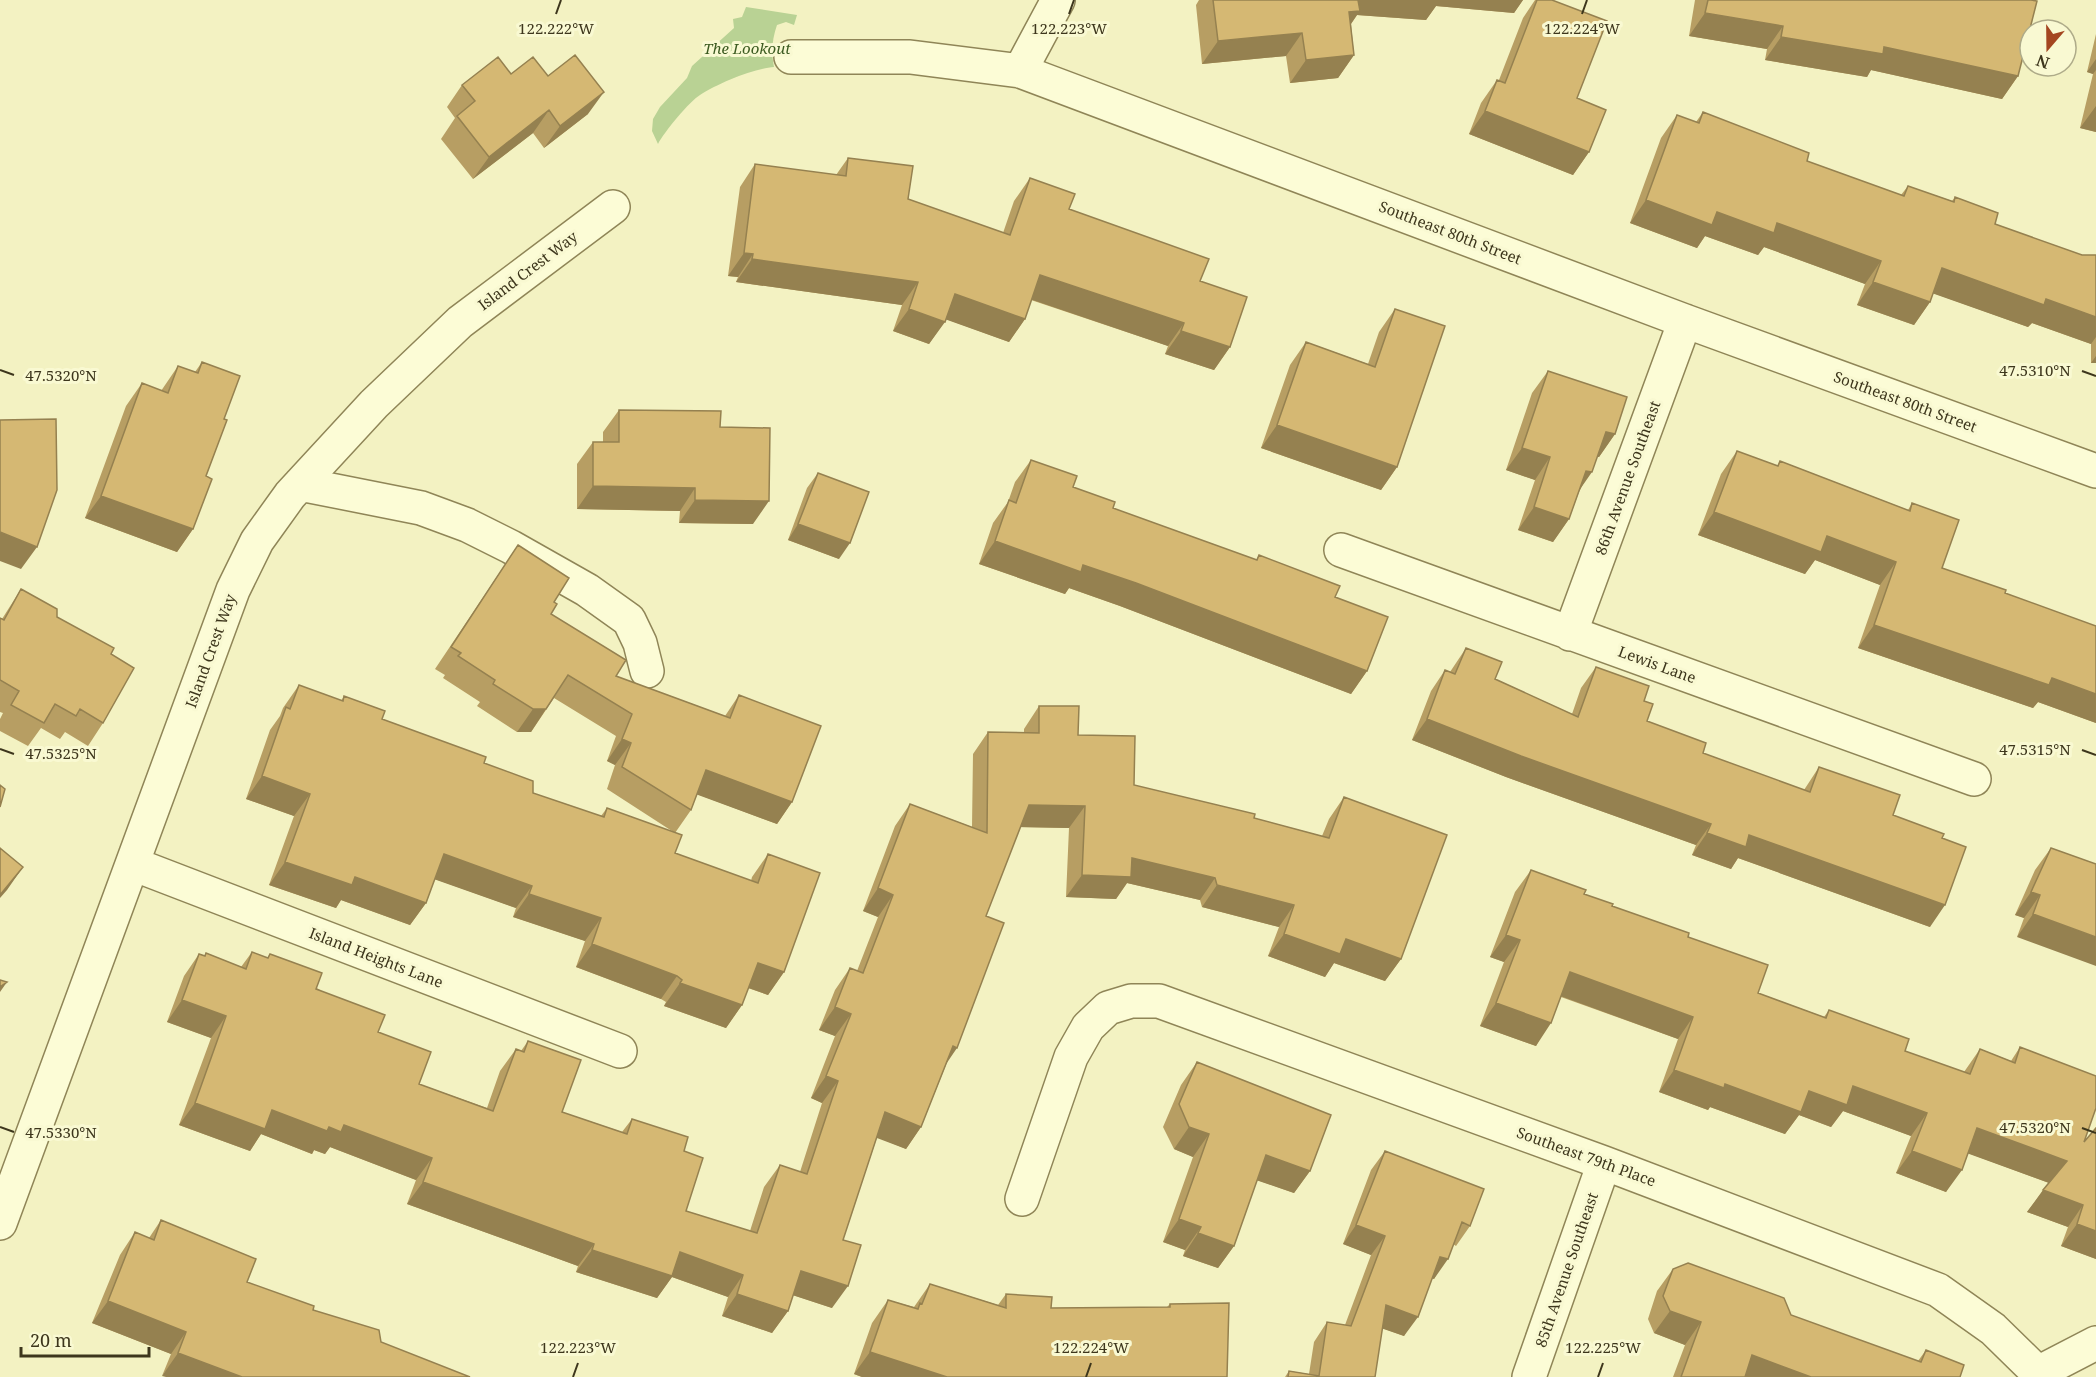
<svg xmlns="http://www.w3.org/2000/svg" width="2096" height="1377" font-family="'Noto Serif',serif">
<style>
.green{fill:#b9d294}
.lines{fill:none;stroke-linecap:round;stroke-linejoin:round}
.minor-casing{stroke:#8f8557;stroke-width:36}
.minor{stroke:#fcfcd6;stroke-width:33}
.wall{fill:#b79e63}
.shaded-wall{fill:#958150}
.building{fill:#d5b873;stroke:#958150;stroke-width:1.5}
.ticks{fill:none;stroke:#3d361c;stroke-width:2}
.labels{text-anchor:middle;stroke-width:6;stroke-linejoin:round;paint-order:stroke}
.park-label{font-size:15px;font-style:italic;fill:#3c5b21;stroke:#f9f9d2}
.street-label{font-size:15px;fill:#3d361c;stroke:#f9f9d2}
.ticks-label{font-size:15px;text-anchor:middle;fill:#3d361c;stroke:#f9f9d2;stroke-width:6;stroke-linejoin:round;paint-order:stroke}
</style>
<rect width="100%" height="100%" fill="#f3f2c2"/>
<!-- green -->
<path class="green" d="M746 7 797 15 794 25 786 22 777 25C772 40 771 52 774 67 753 69 719 83 700 95 690 101 664 132 658 144L652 131 653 119 660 107 687 78 692 66 734 28 733 19 742 17Z"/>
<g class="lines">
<defs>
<path id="minor" d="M791 57H910L1020 71 1685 321 2096 471
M1020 71 1058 0
M300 484 421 508 467 525 511 547 587 590 629 620 640 643 647 671
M1341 550 1974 779
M1570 634 1685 321
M133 864 620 1051
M1022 1199 1071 1057 1088 1027 1108 1008 1131 1001H1159L1604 1163 1938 1290 1993 1329 2038 1373 2039 1377
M0 1223 233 590 257 541 290 495 374 404 460 322 613 207
M2038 1373 2096 1343
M1529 1377 1604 1163"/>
</defs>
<!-- minor casing -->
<use href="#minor" class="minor-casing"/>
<!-- minor -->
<use href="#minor" class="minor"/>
</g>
<!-- wall -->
<path class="wall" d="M1199 0H1523L1514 13 1436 6 1426 20 1357 15 1351 24 1354 55 1338 78 1290 83 1286 56 1202 64 1196 5Z
M1535 0H1552L1589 152 1573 175 1469 134 1481 103 1497 80H1499L1523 18Z
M1695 0H2031L2018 76 2002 99 1871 70 1867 77 1765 60 1767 49 1689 36Z
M2096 34V132L2080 128 2093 74 2087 72Z
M511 74 548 76 588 114 544 148 533 133 473 179 441 139 455 118 447 107 462 85Z
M1703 112 1807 161 1901 195 1908 186 1952 201 1955 197 1995 224 2082 255H2096V363H2091V344L2032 323 2028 327 1933 293 1930 302 1914 325 1857 305 1865 284 1764 247 1758 255 1705 236 1697 248 1630 223 1661 138 1677 115 1696 122Z
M848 158 908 199 1003 233 1014 201 1030 178 1069 209 1200 281 1230 347 1214 370 1165 354 1168 346 1031 300 1025 319 1009 342 946 319 929 344 893 331 902 305 736 282 738 277 728 276 740 187 755 164 836 175Z
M1395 309 1397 467 1381 490 1261 448 1290 365 1306 342 1368 364 1379 332Z
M202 362 224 419 206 476 193 529 177 552 85 518 126 406 142 383 161 391 178 366 195 372Z
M1548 371 1615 434 1599 457H1597L1579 492 1569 519 1553 542 1518 530 1535 480 1506 470 1532 393Z
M619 410 720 427 753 524 679 523 680 511 577 509V464L593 442H603V432Z
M1737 451 1777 466 1780 461 1908 510 1912 503 1942 568 2005 593 2095 626 2096 625V723L2038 702 2033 708 1858 648 1880 585 1815 560 1805 574 1698 535 1721 474Z
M1031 460 1073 487 1113 508 1256 560 1259 555 1335 597 1367 671 1351 694 1120 606 1069 588 1065 594 979 564 993 523 1008 502 1015 482Z
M818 473 839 559 788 540 807 488Z
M518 545 554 602 551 614 616 676 725 716 739 695 792 802 777 824 697 794 691 810 675 833 607 789 615 765 607 761 616 736 554 698 531 732H517L477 706 480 702 443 678 445 675 435 669Z
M21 589 57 617 111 654 103 723 88 746 65 732 60 739 41 728 28 746 0 731V719L3 713 0 712V618L2 619Z
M1466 648 1495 679 1572 714 1581 688 1596 667 1644 701 1647 721 1703 753 1804 790 1819 767 1893 815 1942 838 1930 927 1738 858 1731 869 1692 855 1696 845 1506 777 1412 740 1431 691 1445 670 1450 672Z
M299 685 341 701 344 696 382 719 484 763 533 793 601 816 607 808 675 853 751 881 752 877 768 854 784 972 768 995 748 988 742 1005 726 1028 664 1006 666 1002 661 999 576 967 585 941 513 917 516 908 435 879 426 903 410 925 341 900 336 908 269 885 294 816 246 799 270 730 280 716 283 708Z
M1039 706 1078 735 1134 785 1254 818 1322 836 1329 819 1344 797 1401 959 1385 981 1334 963 1325 977 1268 956 1279 927 1202 907 1200 900 1127 883 1116 899 1066 897 1069 828 1020 827 986 916 946 1065 921 1127 906 1149 877 1137 843 1240 832 1308 793 1295 788 1311 772 1333 722 1316 728 1297 672 1277 657 1298 576 1272 578 1266 407 1204 416 1180 330 1147 325 1154 314 1150 312 1154 261 1134 250 1151 179 1125 211 1038 167 1022 184 976 199 954 204 956 206 953 241 967 252 952 267 958 270 954 378 1032 419 1084 487 1108 500 1071 516 1049 521 1051 528 1041 562 1112 622 1132 632 1119 684 1151 686 1211 750 1231 764 1187 780 1165 800 1172 822 1103 811 1098 835 1036 819 1030 835 990 850 968 857 971 878 917 863 911 895 826 910 804 972 827 973 754 988 732H1024V729Z
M2051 848 2096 864 2017 937 2024 918 2015 915 2035 870Z
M1531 870 1612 906 1688 937 1758 993 1824 1017 1829 1010 1905 1051 1964 1072 1980 1049 2011 1061 2020 1047 2084 1142 2096 1128V1259L2061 1246 2068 1227 2027 1212 2049 1183 1968 1153 1946 1192 1896 1173 1911 1136 1843 1111 1831 1127 1799 1115 1785 1134 1710 1107 1708 1110 1659 1092 1678 1039 1561 997 1536 1046 1480 1026 1504 962 1490 957 1515 892Z
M1197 1062 1310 1171 1294 1193 1257 1180 1234 1246 1218 1268 1183 1256 1185 1250 1163 1242 1193 1157 1174 1149 1163 1127 1181 1085Z
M1385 1151 1470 1226 1456 1246 1453 1244 1434 1279 1432 1278 1404 1336 1382 1328 1375 1377H1285L1289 1371 1309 1374 1314 1342 1327 1322 1345 1325 1371 1255 1343 1244 1371 1170Z
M161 1220 256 1259 162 1376 171 1354 92 1323 120 1255 135 1232 149 1238Z
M1673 1269 1791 1315 1918 1361 1926 1350 1960 1377H1673L1685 1345 1654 1333 1648 1319 1657 1291Z
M930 1284 998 1305 1006 1294 1051 1308 1167 1307 1170 1304 1227 1377H862L854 1374 872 1323 888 1300 914 1307Z"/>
<!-- shaded-wall -->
<path class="shaded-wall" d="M1351 0H1523L1514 13 1436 6 1426 20 1357 15 1344 34Z
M1705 13 1783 26 1767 49 1689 36Z
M1302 33 1286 56 1202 64 1218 41Z
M1781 37 1884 47 2018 76 2002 99 1871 70 1867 77 1765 60Z
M1354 55 1338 78 1290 83 1306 60Z
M2096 59V70L2093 74 2087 72Z
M604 92 588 114 544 148 560 126Z
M2096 106V132L2080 128Z
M549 110 533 133 473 179 489 157Z
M1485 111 1589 152 1573 175 1469 134Z
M1646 200 1777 223 1881 261 1865 284 1764 247 1758 255 1705 236 1697 248 1630 223Z
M744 253 753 254 738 277 728 276Z
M752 259 918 282 902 305 736 282Z
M1942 268 2046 299 2096 317V337L2091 344 2032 323 2028 327 1926 291Z
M1040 275 1184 323 1168 346 1024 297Z
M1873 282 1930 302 1914 325 1857 305Z
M955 294 1025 319 1009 342 939 317Z
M909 309 945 322 929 344 893 331Z
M1181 331 1230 347 1214 370 1165 354Z
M2096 356V363H2091Z
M1277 425 1397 467 1381 490 1261 448Z
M1606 432 1615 434 1599 457 1590 455Z
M1522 448 1550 457 1535 480 1506 470Z
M1586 471 1592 472 1576 495Z
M593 486 695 488 680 511 577 509Z
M101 496 193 529 177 552 85 518Z
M695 500 769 501 753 524 679 523Z
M1534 507 1569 519 1553 542 1518 530Z
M1714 512 1827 536 1896 562 1880 585 1815 560 1805 574 1698 535Z
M798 524 850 543 839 559 788 540Z
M0 532 37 547 21 569 0 561Z
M995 541 1083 565 1136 583 1367 671 1351 694 1120 606 1069 588 1065 594 979 564Z
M1874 625 2052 678 2096 694V723L2038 702 2033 708 1858 648Z
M533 709H546L531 732H517Z
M1427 719 1711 824 1696 845 1506 777 1412 740Z
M622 739 631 743 615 765 607 761Z
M706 770 792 802 777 824 690 792Z
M262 776 310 794 294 816 246 799Z
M1029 805 1085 806 1069 828 1013 827Z
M1707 833 1749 835 1945 905 1930 927 1738 858 1731 869 1692 855Z
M444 854 532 886 516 908 428 877Z
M1132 858 1215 878 1200 900 1127 883 1116 899 1066 897 1082 875Z
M285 862 355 877 426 903 410 925 341 900 336 908 269 885Z
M23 867 7 890 0 898V895Z
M1217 885 1294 905 1279 927 1202 907Z
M878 888 893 895 878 917 863 911Z
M2031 892 2040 895 2024 918 2015 915Z
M529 894 601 918 585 941 513 917Z
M2033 914 2096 937V966L2017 937Z
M1284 934 1346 939 1401 959 1385 981 1334 963 1325 977 1268 956Z
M1506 935 1520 940 1504 962 1490 957Z
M592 944 677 976 661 999 576 967Z
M758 963 784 972 768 995 743 986Z
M1570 972 1693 1017 1678 1039 1555 994Z
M7 982 0 992V987Z
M680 983 742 1005 726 1028 664 1006Z
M182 1000 226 1016 211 1038 167 1022Z
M1496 1003 1551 1023 1536 1046 1480 1026Z
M835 1007 851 1014 835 1036 819 1030Z
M953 1046 957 1048 942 1070Z
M1674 1070 1725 1084 1809 1091 1853 1086 1927 1113 1911 1136 1843 1111 1831 1127 1799 1115 1785 1134 1710 1107 1708 1110 1659 1092Z
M826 1076 838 1081 822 1103 811 1098Z
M195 1103 272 1110 329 1127 344 1125 432 1158 416 1180 330 1147 325 1154 314 1150 312 1154 261 1134 250 1151 179 1125Z
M885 1112 921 1127 906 1149 869 1135Z
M1189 1127 1209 1134 1193 1157 1174 1149Z
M1977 1128 2067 1161 2052 1184 1961 1151Z
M1912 1151 1962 1170 1946 1192 1896 1173Z
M1266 1155 1310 1171 1294 1193 1250 1178Z
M423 1182 594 1244 578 1266 407 1204Z
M2043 1190 2083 1205 2068 1227 2027 1212Z
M1179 1219 1201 1227 1185 1250 1163 1242Z
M2077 1224 2096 1231V1259L2061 1246Z
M1356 1225 1385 1236 1371 1255 1343 1244Z
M1198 1233 1234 1246 1218 1268 1183 1256Z
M592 1250 680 1252 743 1275 728 1297 672 1277 657 1298 576 1272Z
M1440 1257 1448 1259 1434 1279 1426 1276Z
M801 1271 848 1286 832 1308 786 1293Z
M737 1294 788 1311 772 1333 722 1316Z
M108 1301 186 1332 171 1354 92 1323Z
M1386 1305 1418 1317 1404 1336 1372 1325Z
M1670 1311 1701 1322 1685 1345 1654 1333Z
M870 1352 947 1377H862L854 1374Z
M178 1353 242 1377H166L162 1376Z
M1752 1355 1811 1377H1737Z"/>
<!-- building -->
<path class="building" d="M1213 0H1358L1360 11 1349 12 1354 55 1306 60 1302 33 1218 41Z
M1537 0H1552L1607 21 1577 98 1606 110 1589 152 1485 111 1497 80 1505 83Z
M1708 0H2031L2037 1 2018 76 1884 47 1883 54 1781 37 1783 26 1705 13Z
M575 55 604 92 560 126 549 110 489 157 457 116 475 101 462 85 498 57 511 74 533 57 548 76Z
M1703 112 1809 153 1807 161 1904 196 1908 186 1954 202 1955 197 1998 213 1995 224 2082 255H2096V317L2046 299 2044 305 1942 268 1930 302 1873 282 1881 261 1777 223 1774 233 1717 212 1712 225 1646 200 1677 115 1699 123Z
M848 158 913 166 908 199 1010 235 1030 178 1075 194 1069 209 1209 259 1200 281 1247 297 1230 347 1181 331 1184 323 1040 275 1025 319 955 294 945 322 909 309 918 282 752 259 753 254 744 253 755 164 846 176Z
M1395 309 1445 326 1397 467 1277 425 1306 342 1375 367Z
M202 362 240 376 224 419 227 420 206 476 212 479 193 529 101 496 142 383 168 393 178 366 198 373Z
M1548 371 1627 397 1615 434 1606 432 1592 472 1586 471 1569 519 1534 507 1550 457 1522 448Z
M619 410 721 411 720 427 770 428 769 501 695 500V488L593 486V442H619Z
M56 419 57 490 37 547 0 532V420Z
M1737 451 1778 466 1780 461 1910 511 1912 503 1959 520 1942 568 2006 590 2005 593 2096 626V694L2052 678 2049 685 1874 625 1896 562 1827 536 1821 552 1714 512Z
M1031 460 1077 476 1073 487 1115 502 1113 508 1257 560 1259 555 1340 586 1335 597 1388 617 1367 671 1136 583 1083 565 1081 572 995 541 1009 500 1016 503Z
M818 473 869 492 850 543 798 524Z
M518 545 569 578 554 602 557 604 551 614 626 660 616 676 730 718 739 695 821 726 792 802 706 770 691 810 622 767 631 743 622 739 632 714 568 675 546 709H533L493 684 495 680 458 656 461 653 451 647Z
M21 589 57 609V617L114 648 111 654 134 668 103 723 80 709 76 716 55 704 44 723 11 705 19 691 0 680V618L4 620Z
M1466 648 1502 662 1495 679 1578 717 1596 667 1649 686 1644 701 1653 704 1647 721 1706 743 1703 753 1810 792 1819 767 1900 795 1893 815 1944 834 1942 838 1966 847 1945 905 1749 835 1746 847 1707 833 1711 824 1521 756 1427 719 1445 670 1455 674Z
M299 685 343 701 344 696 385 711 382 719 486 757 484 763 533 781V793L604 817 607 808 682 835 675 853 758 883 768 854 820 873 784 972 758 963 742 1005 680 983 682 980 677 976 592 944 601 918 529 894 532 886 444 854 426 903 355 877 352 885 285 862 310 794 262 776 286 707 290 709Z
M1039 706H1079L1078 735 1135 736 1134 785 1255 814 1254 818 1329 838 1344 797 1447 835 1401 959 1346 939 1340 954 1284 934 1294 905 1217 885 1215 878 1132 858 1131 877 1082 875 1085 806 1029 805 986 916 1004 923 957 1048 953 1046 921 1127 885 1112 843 1240 861 1245 848 1286 801 1271 788 1311 737 1294 743 1275 680 1252 672 1276 592 1250 594 1244 423 1182 432 1158 344 1125 341 1132 329 1127 327 1131 272 1110 265 1129 195 1103 226 1016 182 1000 199 954 205 956 206 953 246 969 252 952 268 958 270 954 322 973 316 989 385 1015 378 1032 431 1052 419 1084 493 1111 516 1049 524 1052 528 1041 581 1060 562 1112 627 1134 632 1119 688 1137 684 1151 703 1158 686 1211 757 1233 780 1165 807 1174 838 1081 826 1076 851 1014 835 1007 850 968 863 973 893 895 878 888 910 804 987 833 988 732 1039 733Z
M0 785 5 789 0 807Z
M0 848 23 867 0 895Z
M2051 848 2096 864V937L2033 914 2040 895 2031 892Z
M1531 870 1586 890 1584 894 1613 904 1612 906 1689 933 1688 937 1768 965 1758 993 1826 1018 1829 1010 1909 1039 1905 1051 1970 1074 1980 1049 2015 1063 2020 1047 2096 1076V1108L2084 1142 2096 1128V1231L2077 1224 2083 1205 2043 1190 2067 1161 1977 1128 1962 1170 1912 1151 1927 1113 1853 1086 1847 1105 1809 1091 1801 1112 1725 1084 1724 1088 1674 1070 1693 1017 1570 972 1551 1023 1496 1003 1520 940 1506 935Z
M0 980 7 982 0 987Z
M1197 1062 1331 1115 1310 1171 1266 1155 1234 1246 1198 1233 1201 1227 1179 1219 1209 1134 1189 1127 1179 1104Z
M1385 1151 1484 1189 1470 1226 1462 1222 1448 1259 1440 1257 1418 1317 1386 1305 1375 1377H1288L1289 1371 1319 1376 1327 1322 1351 1326 1385 1236 1356 1225Z
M161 1220 256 1259 247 1282 314 1306 313 1310 379 1330 381 1342 470 1377H242L178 1353 186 1332 108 1301 135 1232 154 1240Z
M1688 1263 1784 1298 1791 1315 1921 1362 1926 1350 1964 1365 1960 1377H1811L1752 1355 1745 1377H1681L1701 1322 1670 1311 1663 1296 1673 1269Z
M930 1284 1006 1308V1294L1052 1297 1051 1308 1170 1307V1304L1229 1303 1227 1377H947L870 1352 888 1300 918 1309 920 1303 922 1304Z"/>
<!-- ticks -->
<path class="ticks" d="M556 14 561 0M1069 14 1074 0M1582 14 1587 0M0 370 14 375M2082 371 2096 376M0 749 14 754M2082 750 2096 755M0 1127 14 1132M2082 1128 2096 1133M573 1377 578 1363M1086 1377 1091 1363M1598 1377 1603 1363"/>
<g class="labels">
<!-- park labels -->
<g class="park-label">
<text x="747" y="54">The Lookout</text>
</g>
<!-- street labels -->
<g class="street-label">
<text transform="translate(1450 233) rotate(21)" y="5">Southeast 80th Street</text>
<text transform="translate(528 271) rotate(-37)" y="5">Island Crest Way</text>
<text transform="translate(1905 402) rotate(20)" y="5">Southeast 80th Street</text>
<text transform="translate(1628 478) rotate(-70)" y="5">86th Avenue Southeast</text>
<text transform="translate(211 651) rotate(-70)" y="5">Island Crest Way</text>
<text transform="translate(1657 665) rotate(20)" y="5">Lewis Lane</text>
<text transform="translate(376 958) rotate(21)" y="5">Island Heights Lane</text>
<text transform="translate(1586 1157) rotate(20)" y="5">Southeast 79th Place</text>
<text transform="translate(1567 1270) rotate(-71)" y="5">85th Avenue Southeast</text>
</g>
</g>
<g class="ticks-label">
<text x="556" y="34">122.222°W</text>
<text x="1069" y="34">122.223°W</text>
<text x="1582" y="34">122.224°W</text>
<text x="2035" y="376">47.5310°N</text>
<text x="61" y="381">47.5320°N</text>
<text x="2035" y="755">47.5315°N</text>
<text x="61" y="759">47.5325°N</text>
<text x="2035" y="1133">47.5320°N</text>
<text x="61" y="1138">47.5330°N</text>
<text x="578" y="1353">122.223°W</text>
<text x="1091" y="1353">122.224°W</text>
<text x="1603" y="1353">122.225°W</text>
</g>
<!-- north arrow -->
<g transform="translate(2048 48) rotate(200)"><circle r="28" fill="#f9f9d2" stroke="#aeab89" stroke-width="1.5"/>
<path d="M0-4.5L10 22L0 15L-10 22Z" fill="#a44620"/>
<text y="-9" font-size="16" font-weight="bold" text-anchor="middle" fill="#3d361c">N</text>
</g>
<!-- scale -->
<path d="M21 1347v9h128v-9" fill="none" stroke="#3d361c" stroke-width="3"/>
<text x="30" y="1347" font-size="18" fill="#3d361c" stroke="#f9f9d2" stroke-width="4.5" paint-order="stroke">20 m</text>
</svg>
